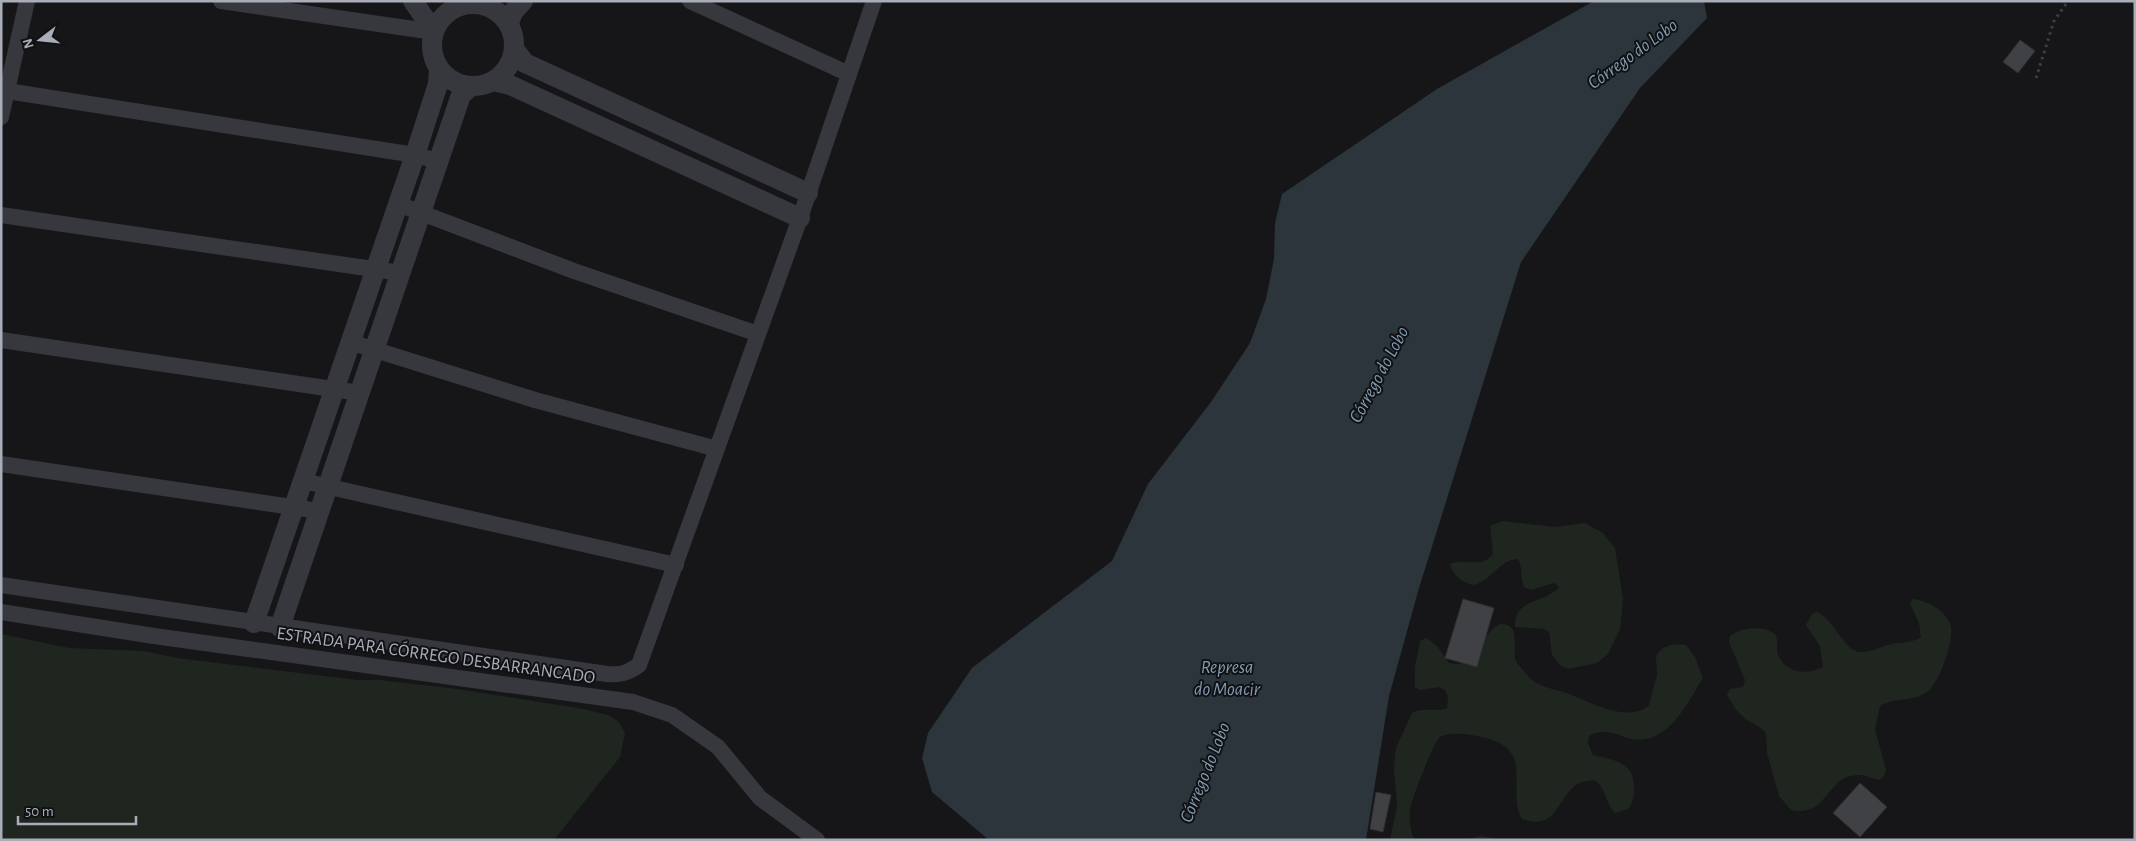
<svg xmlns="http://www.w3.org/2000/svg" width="2136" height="841" font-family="'Alegreya Sans',sans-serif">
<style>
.green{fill:#1e261f}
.water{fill:#2c353c}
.building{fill:#404145;stroke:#303034}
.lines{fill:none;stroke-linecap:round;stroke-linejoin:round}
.path{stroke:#3d3f44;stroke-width:3;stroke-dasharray:2.5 4;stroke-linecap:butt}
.minor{stroke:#37383d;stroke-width:16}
.tertiary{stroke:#37383d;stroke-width:20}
.labels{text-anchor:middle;stroke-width:4;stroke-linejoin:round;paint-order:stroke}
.street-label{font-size:18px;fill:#a8adb8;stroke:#111113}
.water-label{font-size:19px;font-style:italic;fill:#7f9bb3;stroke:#111113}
</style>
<rect width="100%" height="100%" fill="#161618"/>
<!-- green -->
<path class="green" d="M1502 521 1556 527 1585 523 1603 533 1615 548 1623 599 1620 629 1608 654 1597 663 1568 669 1561 666 1552 655 1549 632 1544 629 1515 627C1514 597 1546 604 1559 587L1554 583 1531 590 1524 587C1520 577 1523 568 1518 559 1499 560 1492 580 1474 585 1463 584 1452 575 1450 564 1465 557 1481 570 1493 554L1490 526Z
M1913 599C1927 600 1948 612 1951 627 1953 643 1940 682 1927 692 1914 702 1893 697 1880 706L1875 729 1886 770 1884 777 1879 780C1873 779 1866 775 1860 775 1825 774 1830 818 1791 810L1779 796 1767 753 1766 733C1759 725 1755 725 1747 720 1738 714 1732 704 1727 695L1730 689 1743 687 1745 680 1729 642 1730 636C1742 627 1764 625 1776 635 1778 641 1776 650 1778 655 1786 674 1808 675 1823 667L1820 646 1806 625 1812 614 1817 612C1837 622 1844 653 1862 652 1872 652 1882 646 1892 644 1902 642 1913 643 1921 637L1919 623 1910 604Z
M1500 624C1523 624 1511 648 1516 661 1518 665 1527 675 1530 678 1540 688 1557 689 1569 694 1590 702 1629 724 1649 705L1657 675 1656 656C1663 645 1674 643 1686 645L1695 657 1703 678C1685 707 1664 753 1622 736 1611 732 1600 729 1589 736L1588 743 1593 755C1614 760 1634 762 1634 787 1634 796 1634 802 1628 809L1615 813C1605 804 1606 786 1594 780 1589 781 1583 781 1578 784 1557 796 1558 832 1522 819 1508 797 1528 761 1503 745 1492 737 1452 729 1440 737 1434 741 1411 800 1410 810 1409 818 1410 833 1415 840H1390L1397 806 1394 768 1396 748 1412 713C1423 706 1435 713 1447 708L1448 696 1445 690 1439 687 1420 690 1415 687V667L1420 641 1426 638 1437 646 1449 663C1477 671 1479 634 1500 624Z
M1 634 69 648 144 651 177 658 357 680H380L457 689 584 709 608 715 618 721 625 733 620 757 554 840H1Z
M1481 836 1504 840H1464Z"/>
<!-- water -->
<path class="water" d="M1594 1H1704L1707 18 1640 88 1521 262 1419 588 1389 696 1366 840H989L932 792 922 758 928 733 972 668 1112 561 1148 484 1211 402 1250 343 1266 299 1274 259 1275 223 1282 194 1437 89Z"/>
<!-- building -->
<path class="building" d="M2020 40 2035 51 2018 73 2003 62Z
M1463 599 1494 608 1477 667 1445 658Z
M1860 783 1887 807 1860 837 1833 813Z
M1376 792 1391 795 1383 832 1370 829Z"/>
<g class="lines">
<!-- path -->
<path class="path" d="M2036 78 2054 21 2068 1"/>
<!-- minor -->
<path class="minor" d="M221 1 434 32
M690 1 849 74
M7 91 415 155 438 161
M1 117 27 1
M398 204 574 271 758 334
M1 215 401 273
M1 340 360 393
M350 342 535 400 717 449
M1 464 319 511
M303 481 676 565
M1 585 607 674C622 675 627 673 639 665L800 218 874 1
M1 612 154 636 633 702 672 715 718 747 760 798 817 840"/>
<!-- tertiary -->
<path class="tertiary" d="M413 1 434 32
M432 45a41 41 0 1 1 82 0a41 41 0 1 1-82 0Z
M509 23 513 12 523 1
M514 49 525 63 808 193
M494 81 510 85 800 218
M254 623 415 155 438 84 439 69
M280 627 461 95 470 87"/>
</g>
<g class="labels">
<!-- street labels -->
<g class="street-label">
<text transform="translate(436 655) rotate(8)" y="6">ESTRADA PARA CÓRREGO DESBARRANCADO</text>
</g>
<!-- water labels -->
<g class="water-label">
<text transform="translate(1632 53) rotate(-36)" y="7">Córrego do Lobo</text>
<text transform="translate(1378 374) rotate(-62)" y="7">Córrego do Lobo</text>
<text x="1227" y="673">Represa<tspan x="1227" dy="22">do Moacir</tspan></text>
<text transform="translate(1204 772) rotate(-68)" y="7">Córrego do Lobo</text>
</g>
</g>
<!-- border -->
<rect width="2136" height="841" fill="none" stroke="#a8adb8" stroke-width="5"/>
<!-- north arrow -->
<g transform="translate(40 40) rotate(254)" stroke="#111113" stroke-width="4" paint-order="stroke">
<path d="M0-4L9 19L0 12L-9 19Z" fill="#a8adb8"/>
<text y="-8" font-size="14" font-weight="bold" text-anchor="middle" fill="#a8adb8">N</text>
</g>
<!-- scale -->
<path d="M18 816v8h118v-8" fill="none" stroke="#a8adb8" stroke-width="2.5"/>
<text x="25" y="816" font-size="15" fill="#a8adb8" stroke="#111113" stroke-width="4" paint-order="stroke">50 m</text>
</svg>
